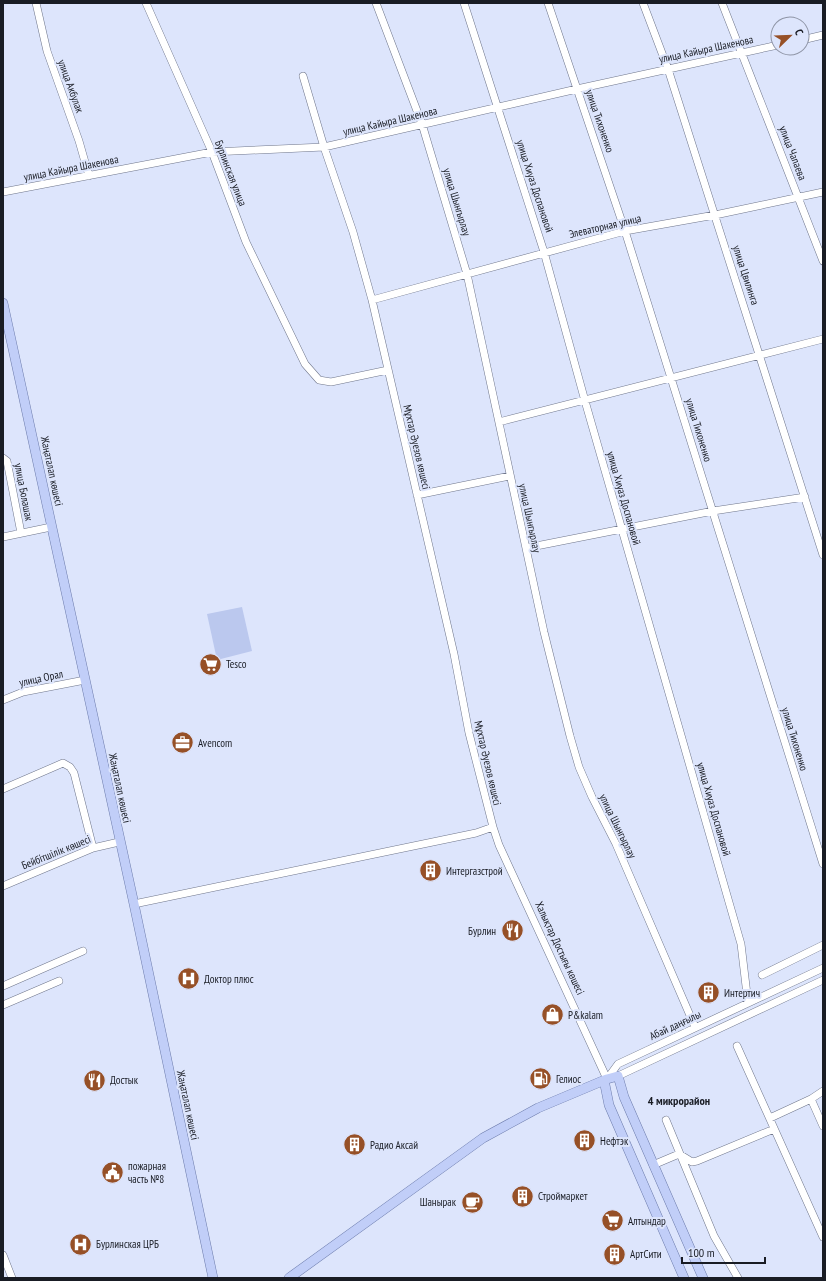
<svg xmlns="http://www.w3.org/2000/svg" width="826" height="1281" font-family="'PT Sans Narrow',sans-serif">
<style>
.green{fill:#bbc8ee}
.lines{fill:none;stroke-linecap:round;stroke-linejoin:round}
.minor-casing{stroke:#6f768b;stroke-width:8}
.major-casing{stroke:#6c7bab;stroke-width:10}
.minor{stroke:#fff;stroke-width:7}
.major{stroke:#c1cef8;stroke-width:9}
.labels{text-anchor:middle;stroke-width:4;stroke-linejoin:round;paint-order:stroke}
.street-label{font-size:11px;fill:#191c24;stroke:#dde5fc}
.poi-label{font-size:11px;fill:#191c24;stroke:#dde5fc;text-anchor:start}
.neighbourhood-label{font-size:12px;font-weight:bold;fill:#191c24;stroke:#dde5fc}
</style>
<rect width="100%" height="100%" fill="#dde5fc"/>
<!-- green -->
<path class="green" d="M242 607 252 651 217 660 207 614Z"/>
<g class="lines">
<defs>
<path id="minor" d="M36 3 47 51 79 141 89 176
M146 3 212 152 246 242 305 364 319 380 331 382 388 370
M376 3 422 124 467 274 544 632 570 736 579 767 592 797 616 844 695 1027
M464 3 544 252 585 401 741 944 748 1003
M548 3 625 231 823 864
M643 3 668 69 823 555
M722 3 823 261
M802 40 823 35
M303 76 324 147 353 232 372 300 454 654 469 733 493 827 499 845 607 1079 618 1064 823 968
M3 192 212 152 324 147 577 89 778 45
M372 300 625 231 715 215 823 192
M499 422 823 339
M3 458 7 461 21 533
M417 495 510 476
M3 537 51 527
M526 548 713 511 805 497
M3 700 23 692 85 680
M3 789 63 763 70 767 74 773 93 848
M3 886 93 848 119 842
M134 904 476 833 493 827
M762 975 823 945
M3 986 83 951
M3 1005 59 981
M737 1046 823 1237
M618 1076 823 980
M811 1099 823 1126
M770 1118 811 1099 823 1091
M666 1120 714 1236 738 1278
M653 1165 679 1154 692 1162 697 1161 774 1129
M3 1255 12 1278"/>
<path id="major" d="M3 303 134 904 213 1278
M604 1080 609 1105 684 1278
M289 1278 483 1138 538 1108 607 1079 618 1076 624 1097 703 1278"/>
</defs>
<!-- minor casing -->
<use href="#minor" class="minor-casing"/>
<!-- major casing -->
<use href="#major" class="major-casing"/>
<!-- minor -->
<use href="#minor" class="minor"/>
<!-- major -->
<use href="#major" class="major"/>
</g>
<!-- icons -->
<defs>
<symbol id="supermarket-disc" viewBox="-11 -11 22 22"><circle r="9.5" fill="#965027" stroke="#dde5fc"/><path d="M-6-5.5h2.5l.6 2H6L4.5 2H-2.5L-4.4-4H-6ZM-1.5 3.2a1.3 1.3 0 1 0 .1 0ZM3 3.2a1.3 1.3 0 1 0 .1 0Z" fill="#fff"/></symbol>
<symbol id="office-disc" viewBox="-11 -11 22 22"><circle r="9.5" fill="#965027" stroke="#dde5fc"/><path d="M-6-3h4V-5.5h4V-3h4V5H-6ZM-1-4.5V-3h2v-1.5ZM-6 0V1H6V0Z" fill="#fff"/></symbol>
<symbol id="building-disc" viewBox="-11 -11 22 22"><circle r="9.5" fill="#965027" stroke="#dde5fc"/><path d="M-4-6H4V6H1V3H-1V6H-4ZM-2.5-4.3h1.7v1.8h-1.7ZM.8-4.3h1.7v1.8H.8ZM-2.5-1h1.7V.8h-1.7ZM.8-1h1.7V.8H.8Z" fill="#fff"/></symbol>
<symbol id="restaurant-disc" viewBox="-11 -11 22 22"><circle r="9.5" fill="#965027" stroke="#dde5fc"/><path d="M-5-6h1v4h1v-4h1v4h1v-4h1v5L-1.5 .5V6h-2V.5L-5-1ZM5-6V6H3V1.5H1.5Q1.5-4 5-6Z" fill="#fff"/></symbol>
<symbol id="hospital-disc" viewBox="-11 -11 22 22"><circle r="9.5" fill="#965027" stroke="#dde5fc"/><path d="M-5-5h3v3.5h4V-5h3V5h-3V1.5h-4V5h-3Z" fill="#fff"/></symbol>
<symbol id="shop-disc" viewBox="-11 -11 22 22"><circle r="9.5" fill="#965027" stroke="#dde5fc"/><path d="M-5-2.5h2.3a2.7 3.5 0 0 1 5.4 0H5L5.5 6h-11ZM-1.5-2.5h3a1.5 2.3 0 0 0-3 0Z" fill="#fff"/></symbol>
<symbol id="fuel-disc" viewBox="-11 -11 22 22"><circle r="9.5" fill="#965027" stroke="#dde5fc"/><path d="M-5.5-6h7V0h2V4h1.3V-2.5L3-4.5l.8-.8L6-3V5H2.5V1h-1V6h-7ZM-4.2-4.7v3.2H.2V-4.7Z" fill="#fff"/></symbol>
<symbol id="civic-disc" viewBox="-11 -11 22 22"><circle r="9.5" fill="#965027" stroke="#dde5fc"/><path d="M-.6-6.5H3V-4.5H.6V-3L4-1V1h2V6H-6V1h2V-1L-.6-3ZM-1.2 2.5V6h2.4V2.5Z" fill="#fff"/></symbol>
<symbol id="cafe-disc" viewBox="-11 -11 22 22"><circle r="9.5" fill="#965027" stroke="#dde5fc"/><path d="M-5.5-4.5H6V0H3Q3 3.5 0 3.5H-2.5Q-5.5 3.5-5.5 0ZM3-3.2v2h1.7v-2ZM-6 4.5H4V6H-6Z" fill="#fff"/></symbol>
</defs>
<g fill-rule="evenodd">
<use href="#supermarket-disc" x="198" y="652" width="25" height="25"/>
<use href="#office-disc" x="170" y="730" width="25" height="25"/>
<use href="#building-disc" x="418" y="858" width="25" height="25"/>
<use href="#restaurant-disc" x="500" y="918" width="25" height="25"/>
<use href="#hospital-disc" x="176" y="966" width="25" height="25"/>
<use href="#building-disc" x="696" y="980" width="25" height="25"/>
<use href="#shop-disc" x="540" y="1002" width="25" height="25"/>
<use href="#fuel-disc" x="528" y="1066" width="25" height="25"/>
<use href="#restaurant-disc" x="82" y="1068" width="25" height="25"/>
<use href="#building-disc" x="572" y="1128" width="25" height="25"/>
<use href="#building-disc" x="342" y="1132" width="25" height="25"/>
<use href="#civic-disc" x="100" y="1160" width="25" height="25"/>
<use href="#building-disc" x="510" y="1184" width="25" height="25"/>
<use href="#cafe-disc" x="460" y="1190" width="25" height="25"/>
<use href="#supermarket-disc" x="600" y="1208" width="25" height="25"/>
<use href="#hospital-disc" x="68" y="1232" width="25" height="25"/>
<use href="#building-disc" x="602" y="1242" width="25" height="25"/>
</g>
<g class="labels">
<!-- street labels -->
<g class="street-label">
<text transform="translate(706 49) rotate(-12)" y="4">улица Кайыра Шакенова</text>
<text transform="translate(71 86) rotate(70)" y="4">улица Акбулак</text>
<text transform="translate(390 121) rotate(-13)" y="4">улица Кайыра Шакенова</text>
<text transform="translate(600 121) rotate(71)" y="4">улица Тихоненко</text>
<text transform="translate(793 153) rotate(69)" y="4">улица Чапаева</text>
<text transform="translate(71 168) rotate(-11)" y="4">улица Кайыра Шакенова</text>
<text transform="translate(231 173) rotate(69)" y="4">Бурлинская улица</text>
<text transform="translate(535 186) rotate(72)" y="4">улица Хиуаз Доспановой</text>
<text transform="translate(457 202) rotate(73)" y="4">улица Шынгырлау</text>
<text transform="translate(605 226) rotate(-13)" y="4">Элеваторная улица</text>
<text transform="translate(746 275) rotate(72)" y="4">улица Цвилинга</text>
<text transform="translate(699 430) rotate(73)" y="4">улица Тихоненко</text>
<text transform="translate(417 447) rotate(77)" y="4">Мұхтар Әуезов көшесі</text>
<text transform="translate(52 471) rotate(78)" y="4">Жаңаталап көшесі</text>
<text transform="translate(24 492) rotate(79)" y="4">улица Болашак</text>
<text transform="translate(624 498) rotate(74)" y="4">улица Хиуаз Доспановой</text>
<text transform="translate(530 518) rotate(78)" y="4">улица Шынгырлау</text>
<text transform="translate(41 678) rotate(-12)" y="4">улица Орал</text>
<text transform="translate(795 739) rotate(73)" y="4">улица Тихоненко</text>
<text transform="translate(488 763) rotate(77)" y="4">Мұхтар Әуезов көшесі</text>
<text transform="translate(120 788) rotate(78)" y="4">Жаңаталап көшесі</text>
<text transform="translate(714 809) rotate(74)" y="4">улица Хиуаз Доспановой</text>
<text transform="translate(618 826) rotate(64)" y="4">улица Шынгырлау</text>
<text transform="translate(56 852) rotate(-22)" y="4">Бейбітшілік көшесі</text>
<text transform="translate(560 948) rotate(65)" y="4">Халықтар Достығы көшесі</text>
<text transform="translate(675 1025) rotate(-25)" y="4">Абай даңғылы</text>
<text transform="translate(188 1105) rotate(78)" y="4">Жаңаталап көшесі</text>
</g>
<!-- poi labels -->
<g class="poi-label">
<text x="226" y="668">Tesco</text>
<text x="198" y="747">Avencom</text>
<text x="446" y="875">Интергазстрой</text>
<text x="496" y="935" text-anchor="end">Бурлин</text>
<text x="204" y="983">Доктор плюс</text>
<text x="724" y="997">Интертич</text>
<text x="568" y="1019">P&amp;kalam</text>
<text x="556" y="1083">Гелиос</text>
<text x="110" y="1084">Достык</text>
<text x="600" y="1145">Нефтэк</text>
<text x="370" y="1149">Радио Аксай</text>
<text x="128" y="1170">пожарная<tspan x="128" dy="13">часть №8</tspan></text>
<text x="538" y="1200">Строймаркет</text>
<text x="456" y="1206" text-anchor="end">Шанырак</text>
<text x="628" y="1225">Алтындар</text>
<text x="96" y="1248">Бурлинская ЦРБ</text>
<text x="630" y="1258">АртСити</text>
</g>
<!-- neighbourhood labels -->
<g class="neighbourhood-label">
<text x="679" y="1105">4 микрорайон</text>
</g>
</g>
<!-- border -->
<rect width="826" height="1281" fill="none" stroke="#191c24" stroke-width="8"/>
<!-- north arrow -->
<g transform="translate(790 36) rotate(67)"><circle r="19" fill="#dde5fc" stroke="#8f95a6"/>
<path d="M0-3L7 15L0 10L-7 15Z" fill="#965027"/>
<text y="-6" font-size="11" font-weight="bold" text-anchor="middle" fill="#191c24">С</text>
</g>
<!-- scale -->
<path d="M682 1257v6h83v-6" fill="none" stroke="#191c24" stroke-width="2"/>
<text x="688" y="1257" font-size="12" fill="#191c24" stroke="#dde5fc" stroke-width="3" paint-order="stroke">100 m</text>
</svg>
